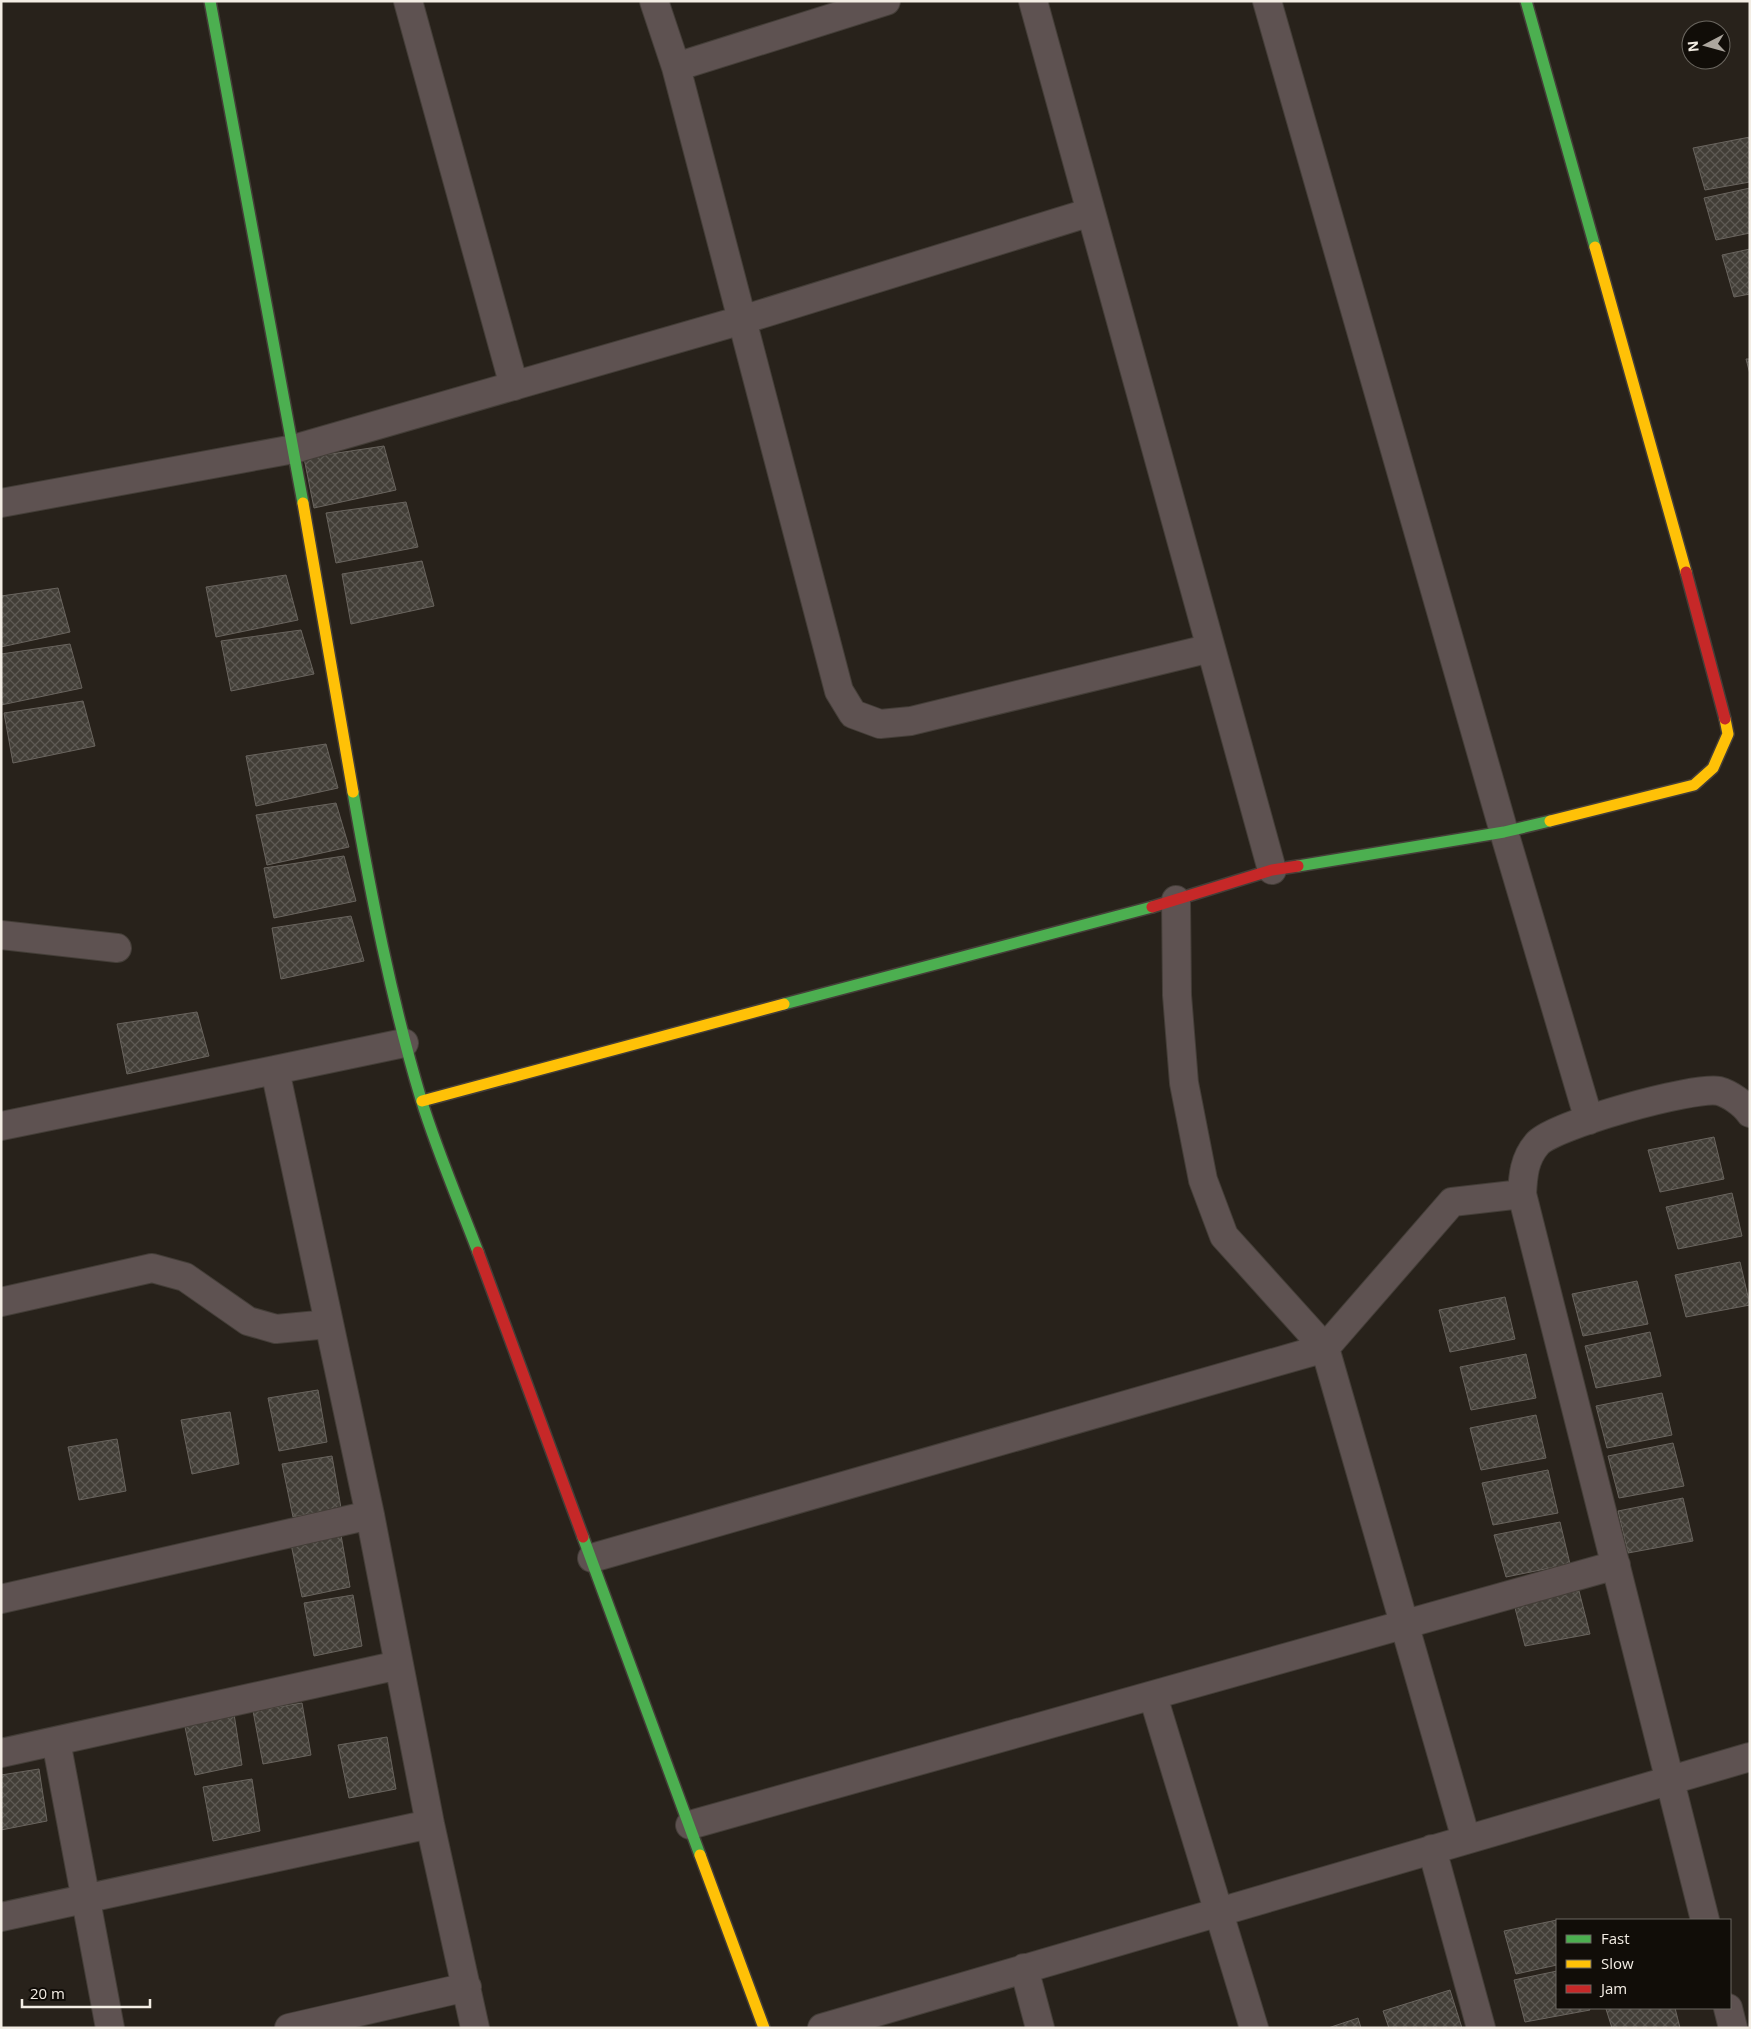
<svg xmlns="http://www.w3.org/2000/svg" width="1751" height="2029" font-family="'Open Sans',sans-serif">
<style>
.building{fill:url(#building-cross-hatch);stroke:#69645e}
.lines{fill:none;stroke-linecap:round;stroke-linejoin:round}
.street-casing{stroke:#443e38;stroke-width:30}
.fast-casing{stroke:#443e38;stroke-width:14}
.slow-casing{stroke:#443e38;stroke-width:14}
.jam-casing{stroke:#443e38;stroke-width:14}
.street{stroke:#5e5251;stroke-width:28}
.fast{stroke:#4caf50;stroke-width:11}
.slow{stroke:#ffc107;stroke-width:11}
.jam{stroke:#c62828;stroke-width:11}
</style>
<defs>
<pattern id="building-cross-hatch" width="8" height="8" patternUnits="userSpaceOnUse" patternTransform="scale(1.25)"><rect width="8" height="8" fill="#423e37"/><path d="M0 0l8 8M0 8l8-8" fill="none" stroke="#5e5a54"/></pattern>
</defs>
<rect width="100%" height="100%" fill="#28221b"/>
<!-- building -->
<path class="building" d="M1750 137V182L1705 190 1693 148Z
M1750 188V233L1716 240 1704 198Z
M1750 249V294L1734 297 1722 255Z
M1746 359H1750V374Z
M384 446 396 490 314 508 304 458Z
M406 502 418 547 336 563 326 513Z
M422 561 434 606 351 624 342 574Z
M286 575 298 620 216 637 206 587Z
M58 588 70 632 1 647V596Z
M301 630 314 674 231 691 221 641Z
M70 644 82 688 1 705V654Z
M83 701 95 746 13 763 4 713Z
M326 744 338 788 256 806 246 756Z
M336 803 349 847 267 865 256 815Z
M344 856 356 901 274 918 264 868Z
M351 916 364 961 281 979 272 928Z
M197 1012 209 1056 127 1074 117 1024Z
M1714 1137 1724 1179 1660 1192 1648 1150Z
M1732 1193 1742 1236 1678 1249 1666 1207Z
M1740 1262 1750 1305 1686 1317 1675 1275Z
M1637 1281 1648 1324 1583 1336 1572 1294Z
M1505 1297 1515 1339 1450 1352 1439 1310Z
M1650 1332 1661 1376 1596 1388 1585 1346Z
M1526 1354 1536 1398 1471 1410 1460 1367Z
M318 1390 327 1442 279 1451 268 1398Z
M1662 1393 1672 1435 1607 1448 1596 1406Z
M230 1412 239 1464 192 1474 181 1420Z
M1536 1415 1546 1458 1481 1470 1470 1428Z
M117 1439 126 1491 79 1500 68 1447Z
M1673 1443 1684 1486 1619 1498 1608 1456Z
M332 1456 341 1508 293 1517 282 1464Z
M1548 1470 1558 1513 1493 1525 1482 1483Z
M1683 1498 1693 1541 1628 1553 1618 1511Z
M1560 1522 1570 1564 1506 1577 1494 1535Z
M341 1535 350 1587 302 1597 291 1544Z
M1579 1591 1590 1634 1525 1646 1514 1604Z
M353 1595 362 1646 314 1656 304 1603Z
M302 1703 311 1755 263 1764 253 1711Z
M234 1714 242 1765 195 1775 184 1722Z
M387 1737 396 1789 349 1798 338 1745Z
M39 1769 47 1821 1 1830V1775Z
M252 1779 260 1831 213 1841 203 1787Z
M1557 1920V1965L1516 1974 1504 1931Z
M1557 1971V2008H1589L1590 2010 1525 2022 1514 1980Z
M1450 1990 1462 2028H1389L1383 2011Z
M1613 2008H1675L1680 2028H1612L1606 2009Z
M1358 2018 1361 2028H1328Z"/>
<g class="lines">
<defs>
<path id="street" d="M408 1 514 386
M654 1 676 67 839 691 853 714 880 724 911 721 1211 648
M1033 1 1272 870
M1267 1 1504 832 1589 1120
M676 67 886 1
M1 503 294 449 742 320 1091 212
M1176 900 1177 995 1184 1083 1203 1180 1224 1236 1325 1348 1466 1839
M1 935 117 948
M404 1043 275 1070 370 1515 430 1824 475 2028
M1 1126 275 1070
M1 1302 152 1268 185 1277 248 1321 276 1329 329 1324
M592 1558 1325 1348 1452 1202 1522 1194
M1 1599 370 1515
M1153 1696 1254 2028
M56 1741 110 2028
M1 1753 399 1665
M690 1825 1616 1565
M1432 1849 1481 2028
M1 1917 430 1824
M1705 1920 1522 1194C1523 1176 1524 1159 1537 1144 1553 1125 1694 1086 1719 1091 1730 1094 1744 1104 1750 1113
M1024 1968 1040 2028
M1728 2008 1733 2028
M289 2028 467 1987
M822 2028 1750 1757"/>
<path id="fast" d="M210 1 303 503
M1526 1 1595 247
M353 792C371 895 391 999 421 1099 437 1151 459 1202 478 1252
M1298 866 1504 832 1550 821
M784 1004 1152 907
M583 1537 700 1855"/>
<path id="slow" d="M1595 247 1686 572
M303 503 353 792
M1550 821 1694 785 1713 768 1728 734 1725 719
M422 1101 784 1004
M700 1855 764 2028"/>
<path id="jam" d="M1686 572 1725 719
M1152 907 1272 870 1298 866
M478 1252 583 1537"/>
</defs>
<!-- street casing -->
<use href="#street" class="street-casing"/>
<!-- fast casing -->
<use href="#fast" class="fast-casing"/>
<!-- slow casing -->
<use href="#slow" class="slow-casing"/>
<!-- jam casing -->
<use href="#jam" class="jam-casing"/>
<!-- street -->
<use href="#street" class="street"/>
<!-- fast -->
<use href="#fast" class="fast"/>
<!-- slow -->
<use href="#slow" class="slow"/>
<!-- jam -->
<use href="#jam" class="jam"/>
</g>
<!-- border -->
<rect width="1751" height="2029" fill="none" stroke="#f3ede4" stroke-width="5"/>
<!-- legend -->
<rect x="1556" y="1919" width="175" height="90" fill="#110d08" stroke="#6b6760"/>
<rect x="1566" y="1935" width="25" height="8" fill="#4caf50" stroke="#6b6760"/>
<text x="1601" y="1944" font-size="15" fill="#f3ede4">Fast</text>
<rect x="1566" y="1960" width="25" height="8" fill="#ffc107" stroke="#6b6760"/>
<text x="1601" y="1969" font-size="15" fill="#f3ede4">Slow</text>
<rect x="1566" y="1985" width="25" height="8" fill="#c62828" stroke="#6b6760"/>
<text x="1601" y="1994" font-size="15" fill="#f3ede4">Jam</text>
<!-- north arrow -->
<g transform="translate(1706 45) rotate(264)"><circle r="24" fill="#110d08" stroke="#6b6760"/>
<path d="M0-4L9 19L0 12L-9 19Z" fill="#aca69e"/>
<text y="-8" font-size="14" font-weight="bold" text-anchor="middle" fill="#f3ede4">N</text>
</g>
<!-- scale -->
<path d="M22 1999v8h128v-8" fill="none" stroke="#f3ede4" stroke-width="2.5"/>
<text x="30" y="1999" font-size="15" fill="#f3ede4" stroke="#110d08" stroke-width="4" paint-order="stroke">20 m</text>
</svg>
